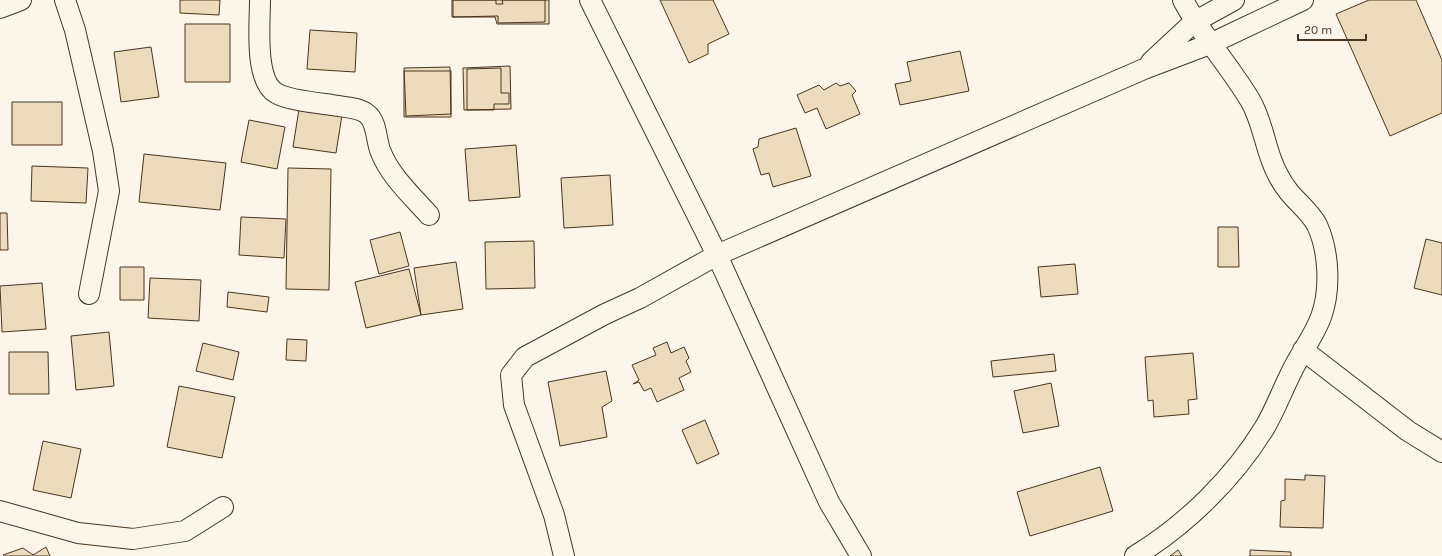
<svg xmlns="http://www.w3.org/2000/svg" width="1442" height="556" font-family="Karla,sans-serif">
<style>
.building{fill:#ecdcbc;stroke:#4a3520}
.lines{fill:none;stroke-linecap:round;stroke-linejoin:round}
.street-casing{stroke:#4a3520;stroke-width:22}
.street{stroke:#fbf6e9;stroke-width:20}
</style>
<rect width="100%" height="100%" fill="#fbf6e9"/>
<!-- building -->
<path class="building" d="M180 0H220L219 15 180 13Z
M452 0H496V4H503L502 0H549V24H497L495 17H452Z
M453 0H545V22L498 23V16L453 17Z
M660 0H713L729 34 708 44V54L689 63Z
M1369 0H1416L1442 60V113L1390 136 1336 14Z
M185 24H230V82H185Z
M310 30 357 33 355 72 307 69Z
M151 47 159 97 121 102 114 52Z
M960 51 969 91 900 105 895 84 911 81 907 62Z
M510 66 511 109 464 110 463 68Z
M450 67 451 114 406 116 404 68Z
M501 68V93H509V104H494V110H467V69Z
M404 71H451V117H404Z
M836 83 840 86 849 83 856 91 852 95 860 114 826 129 817 108 805 113 797 95 819 85 824 90Z
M12 102H62V145H12Z
M299 109 342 115 336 153 293 147Z
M249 120 285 127 277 169 241 162Z
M796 128 811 176 773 187 769 173 761 175 753 149 758 147 759 139Z
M516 145 520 197 469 201 465 149Z
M144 154 226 163 220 210 139 202Z
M32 166 88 168 86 203 31 201Z
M288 168 331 169 329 290 286 289Z
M610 175 613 225 564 228 561 178Z
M0 213H7L8 250H0Z
M241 217 286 219 284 258 239 255Z
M1218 227H1238L1239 267H1218Z
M400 232 409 266 379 274 370 240Z
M1426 239 1442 243V295L1414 288Z
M534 241 535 288 486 289 485 242Z
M456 262 463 309 421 315 414 268Z
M1075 264 1078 294 1041 297 1038 267Z
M120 267H144V300H120Z
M409 269 421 315 366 328 355 282Z
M150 278 201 280 199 321 148 318Z
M42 283 46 329 2 332 0 286Z
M228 292 269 297 267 312 227 307Z
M109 332 114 386 76 390 71 336Z
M287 339 307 340 306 361 286 360Z
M667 342 671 353 684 347 689 358 686 361 691 372 679 378 684 390 657 402 651 388 644 391 639 382 633 384 639 380 632 365 656 355 653 348Z
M203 343 239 352 233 380 196 371Z
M9 352H48L49 394H9Z
M1193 353 1197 399 1188 400 1189 414 1154 417 1153 400 1148 401 1145 357Z
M1054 354 1056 371 993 377 991 361Z
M606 371 612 401 602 407 607 437 560 446 548 382Z
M1051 383 1059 426 1023 433 1014 391Z
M179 386 235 397 222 458 167 447Z
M705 420 719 454 697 464 682 430Z
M43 441 81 449 71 498 33 490Z
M1100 467 1113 511 1030 536 1017 492Z
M1305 475 1325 476 1323 528 1280 527 1281 501 1285 500V479L1305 480Z
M46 547 50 556H4L3 555 23 548 33 555Z
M1178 550 1182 556H1170Z
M1250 550 1291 552V556H1250Z"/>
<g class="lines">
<defs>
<path id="street" d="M65 0 75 30 103 151 109 191 89 294
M260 0C260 23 254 80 276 93 287 100 318 103 332 105 342 107 359 107 367 114 377 122 376 139 380 150 389 175 412 196 429 215
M590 0 717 255 829 502 861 556
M0 8 21 0
M1151 62 1194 22 1234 0
M1303 350 1408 431 1442 452
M0 511 78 533 133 539 185 531 223 507
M564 556 554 515 514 405 511 375 525 357 605 314 640 298 717 255 1144 69 1210 44 1303 0
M1135 556C1186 525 1234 478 1265 427 1275 410 1282 391 1291 373 1300 354 1314 336 1321 317 1331 290 1329 251 1317 225 1310 212 1298 203 1289 192 1285 187 1281 181 1278 175 1265 152 1264 123 1250 100 1229 65 1202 36 1183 0"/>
</defs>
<!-- street casing -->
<use href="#street" class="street-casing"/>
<!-- street -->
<use href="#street" class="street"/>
</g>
<!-- scale -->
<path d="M1298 34v6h68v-6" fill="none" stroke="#4a3520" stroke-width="2"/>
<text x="1304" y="34" font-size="12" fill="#4a3520" stroke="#fbf6e9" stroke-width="3" paint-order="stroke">20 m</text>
</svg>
